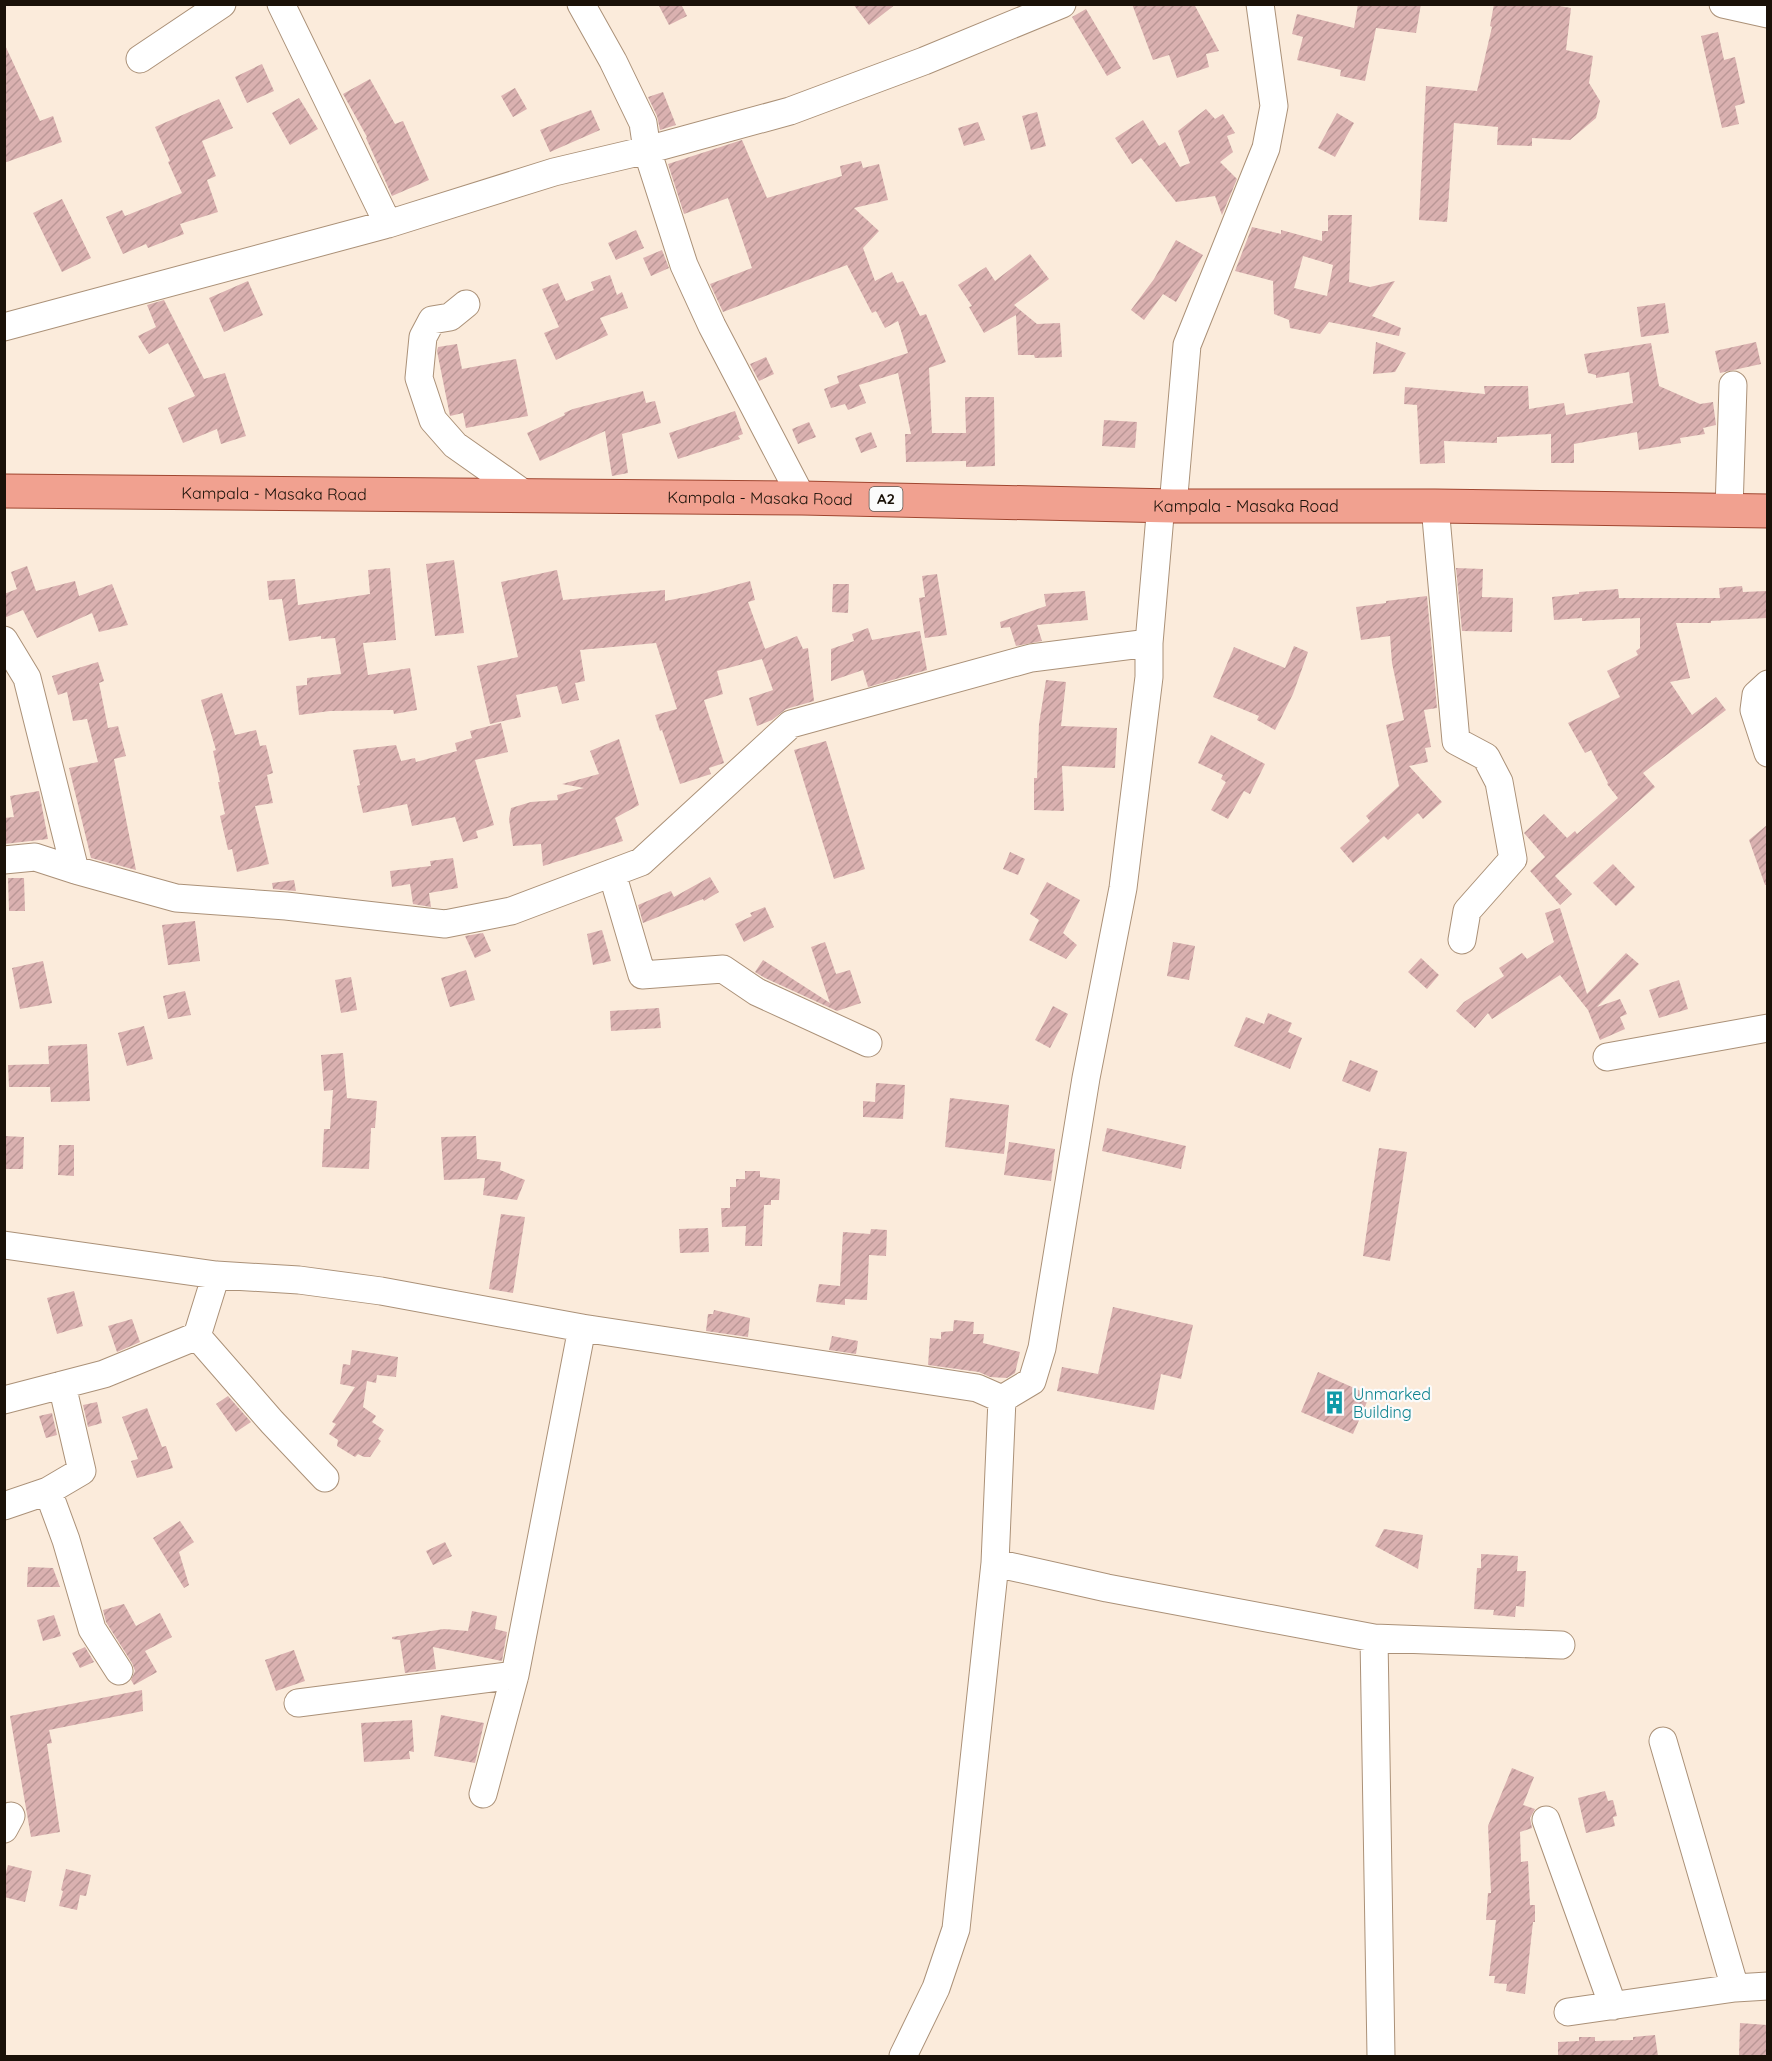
<svg xmlns="http://www.w3.org/2000/svg" width="1772" height="2061" font-family="Quicksand,sans-serif">
<style>
.building{fill:url(#building-hatch);fill-rule:evenodd}
.lines{fill:none;stroke-linecap:round;stroke-linejoin:round}
.minor-casing{stroke:#ab9178;stroke-width:29}
.major-casing{stroke:#a04630;stroke-width:35}
.minor{stroke:#fff;stroke-width:27}
.major{stroke:#f1a190;stroke-width:33}
.labels{text-anchor:middle;stroke-width:4.5;stroke-linejoin:round;paint-order:stroke}
.shield{fill:#fbfbfb;stroke:#5e5751;stroke-width:1.5}
.shield-label{font-size:15px;font-weight:bold;fill:#1a1108}
.street-label{font-size:16px;fill:#1a1108;stroke:#fbfbfb}
.culture-label{font-size:16px;fill:#0d838f;stroke:#fbfbfb;text-anchor:start}
</style>
<defs>
<pattern id="building-hatch" width="6" height="6" patternUnits="userSpaceOnUse" patternTransform="scale(1.5)"><rect width="6" height="6" fill="#dab1b0"/><path d="M-1 1l2-2M0 6l6-6M5 7l2-2" fill="none" stroke="#ba9796"/></pattern>
</defs>
<rect width="100%" height="100%" fill="#fbebdb"/>
<!-- building -->
<path class="building" d="M658 4H681L687 16 669 25Z
M853 4H896L869 25Z
M1132 4H1194L1219 51 1206 54 1209 67 1177 78 1169 55 1153 60Z
M1358 4H1421L1416 33 1376 28 1365 81 1340 76 1341 70 1297 60 1303 37 1292 34 1297 14 1354 28Z
M1494 4H1548L1571 8 1566 50 1593 56 1589 83 1600 101 1596 118 1570 140 1532 138V146L1497 145 1498 127 1454 123 1447 222 1419 220 1426 86 1477 91 1492 27 1490 26Z
M1086 9 1121 68 1107 76 1072 17Z
M1718 32 1724 60 1735 57 1745 103 1735 106 1739 124 1722 128 1701 36Z
M4 43 40 121 53 116 62 142 4 163Z
M262 64 274 91 247 103 235 77Z
M370 79 395 124 403 121 429 180 392 196 366 138 367 137 343 94Z
M515 88 527 109 513 117 501 96Z
M663 92 676 125 660 130 657 116 648 97Z
M299 98 318 129 290 145 272 113Z
M219 99 233 128 202 141 216 176 207 180 218 212 180 224 184 234 148 248 146 244 123 254 106 217 122 210 125 216 182 193 168 162 170 161 155 127Z
M1206 109 1215 119 1223 114 1235 133 1227 136 1233 152 1220 162 1237 179 1222 215 1215 196 1176 202 1141 158 1132 164 1115 138 1143 120 1159 146 1165 142 1180 167 1190 163 1178 131Z
M591 110 600 130 550 152 540 130Z
M1037 112 1046 146 1031 150 1022 116Z
M1337 113 1354 123 1335 157 1318 148Z
M978 122 985 140 964 146 958 128Z
M742 140 767 198 842 176 840 166 861 161 863 168 879 164 888 200 854 208 879 231 863 248 875 281 892 272 897 283 903 281 920 316 926 314 946 362 929 368 932 433H966L965 397H994L995 466 966 467V461L906 462 905 434H911L898 373 859 385 866 403 848 410 845 404 831 408 824 389 839 383 837 376 908 353 898 321 885 328 876 311 872 313 847 265 723 312 710 284 752 268 728 198 684 214 668 164Z
M62 199 91 258 62 272 33 213Z
M1328 215H1352L1349 282 1370 287 1395 281 1372 316 1401 328 1399 336 1329 322 1320 334 1290 328 1289 320 1274 314 1273 281 1235 271 1252 227 1281 234V230L1322 241V231H1328ZM1303 256 1333 265 1327 296 1294 288Z
M636 230 644 248 616 260 608 243Z
M1176 240 1203 255 1176 302 1163 294 1144 320 1131 310 1154 279Z
M662 250 669 268 651 276 643 258Z
M1030 254 1049 279 1014 305 1037 324 1060 323 1062 357 1035 358 1034 355H1018L1016 315 984 333 969 307 972 306 958 285 986 267 995 281Z
M610 275 617 295 622 292 628 308 600 318 608 335 556 360 544 333 559 327 542 289 558 283 566 301 594 290 591 282Z
M248 281 263 315 224 332 209 298Z
M164 300 204 379 225 373 246 436 221 444 217 429 183 443 168 408 195 396 168 343 149 354 138 336 156 327 147 305Z
M1665 303 1669 333 1641 337 1637 307Z
M1376 342 1406 353 1395 372 1373 374Z
M1756 342 1761 364 1720 373 1715 351Z
M1651 343 1659 386 1700 404 1713 402 1716 425 1703 428 1705 434 1680 438 1681 443 1639 450 1637 432 1574 444V463H1551V434L1497 437V443L1444 441 1445 463 1420 464 1417 405 1404 404 1405 387 1485 394 1484 386H1528L1529 409 1564 403 1566 415 1633 403 1629 372 1596 378V375L1588 373 1584 354Z
M457 344 462 369 516 359 528 416 466 428 463 413 450 416 437 351 438 347Z
M766 357 774 374 759 381 750 364Z
M643 391 646 403 655 401 661 423 622 434 628 473 612 476 605 431 540 461 527 433 565 415 564 413 573 409Z
M735 411 743 434 738 436 740 439 678 459 669 433Z
M1104 420 1137 422 1135 448 1102 446Z
M809 422 816 437 798 444 792 429Z
M871 432 877 447 861 453 855 438Z
M454 560 464 633 435 636 426 564Z
M27 566 36 591 75 581 79 596 112 584 128 625 99 632 92 613 37 638 23 610 4 618V594L17 589 11 572Z
M390 568 396 640 363 643 368 675 410 668 417 710 394 714 393 710 330 711 299 715 296 686 307 685V678L341 674 335 638 321 639V636L289 641 282 599 269 600 267 581 295 579 298 605 370 594 368 570Z
M1456 568 1483 569 1482 597 1513 598 1512 632 1462 631Z
M557 570 563 600 665 590V601L706 593 750 581 755 600 748 602 765 649 797 636 803 649 808 648 814 701 786 709 772 720 757 726 749 698 773 690 762 659 717 671 723 694 704 700 724 763 709 768 711 774 680 784 662 730 660 731 655 715 677 709 656 643 580 650 585 681 575 683 579 700 562 704 557 686 516 695 521 717 490 724 477 666 518 657 501 582Z
M937 574 947 635 925 638 919 598 925 597 922 576Z
M833 584H849L848 613 832 612Z
M1742 586 1743 592 1767 591V618L1711 621V623H1676L1690 678 1670 682 1692 715 1716 697 1726 710 1643 773 1655 787 1555 876 1572 894 1560 905 1530 871 1545 857 1524 833 1544 814 1567 838 1575 831 1577 834 1618 798 1607 784 1608 783 1591 750 1585 753 1568 723 1620 697 1607 671 1638 655 1636 651 1640 648V618L1582 621V618L1554 620 1552 597 1579 594V592L1618 589 1619 598H1720L1719 588Z
M1085 591 1088 620 1037 625 1042 641 1016 646 1010 627 1001 628 1000 622 1046 606 1044 594Z
M1427 596 1437 708 1424 710 1431 747 1425 748 1428 762 1409 766 1442 802 1423 819 1418 813 1388 840 1384 836 1353 863 1340 848 1370 821 1366 816 1399 786 1386 725 1404 720 1392 663 1390 636 1361 640 1356 607 1386 603V601Z
M868 628 872 640 920 631 927 670 868 687 863 670 831 681V649L854 641 852 634Z
M1294 646 1308 652 1293 694 1275 730 1257 720 1259 716 1213 697 1234 647 1285 668Z
M98 662 104 681 99 683 108 728 118 726 126 756 114 759 136 870 91 858 69 768 98 762 87 719 73 721 67 692 58 695 52 676Z
M1046 680 1066 682 1061 726 1117 728 1115 768 1062 766 1064 811 1034 810V778H1037L1039 724Z
M222 693 235 735 256 730 260 746 266 745 273 773 267 775 273 803 255 806 269 864 237 872 232 849 228 850 220 816 225 814 218 782H220L213 751 216 750 201 700Z
M501 723 508 752 475 760 494 825 476 831 478 838 463 842 455 817 412 826 407 804 363 813 357 786 360 785 353 750 396 745 401 761 415 758 416 762 457 751 455 743 472 738 470 731Z
M1211 735 1265 764 1250 794 1244 791 1228 819 1211 810 1226 782 1221 779 1223 775 1198 763Z
M619 739 639 805 615 818 623 841 543 866 541 844 513 846 509 819 511 808 531 802 558 800 557 795 584 788 562 784 599 774 590 751Z
M826 741 865 869 834 879 794 750Z
M39 791 48 839 4 844V818L14 817 10 796Z
M1767 825V885H1765L1749 840Z
M1010 852 1025 859 1018 875 1003 869Z
M453 858 458 888 429 893 431 907 413 904 410 884 392 887 390 871 431 866 430 861Z
M1613 864 1635 887 1616 906 1593 883Z
M710 877 719 892 704 901 703 899 643 923 638 905 671 891 674 897Z
M8 878H24L25 911H9Z
M294 880 296 891 273 889 272 883Z
M1047 882 1080 900 1063 933 1077 945 1066 959 1029 940 1039 920 1030 914Z
M765 907 774 927 744 942 735 924 752 916 750 913Z
M1560 908 1587 994 1626 953 1639 964 1597 1007 1620 999 1627 1014 1620 1017 1625 1029 1600 1040 1588 1010 1560 975 1492 1019 1488 1013 1475 1028 1456 1011 1464 1002 1504 976 1499 968 1522 953 1527 959 1554 942 1545 913Z
M195 921 200 961 168 965 162 925Z
M602 930 611 961 593 965 587 934Z
M483 933 491 951 475 958 465 936Z
M825 942 836 974 850 970 861 1003 837 1011 765 978 755 972 763 960 830 1003 811 947Z
M1173 942 1195 946 1189 980 1167 976Z
M1421 958 1439 975 1427 989 1408 972Z
M43 961 52 1003 20 1009 12 968Z
M466 970 475 1000 450 1007 441 978Z
M351 977 357 1010 341 1013 335 980Z
M1679 980 1688 1009 1659 1018 1649 990Z
M185 991 191 1015 168 1019 163 996Z
M1053 1006 1068 1014 1050 1048 1035 1040Z
M659 1008 661 1028 611 1031 610 1011Z
M1268 1013 1292 1023 1288 1032 1302 1038 1290 1069 1234 1046 1246 1017 1264 1024Z
M144 1026 153 1059 127 1066 118 1033Z
M87 1044 90 1101 51 1102 50 1087H9L8 1065 49 1064 48 1046Z
M343 1053 347 1098 377 1101 375 1128H371L369 1169 322 1167 324 1129H330L333 1090 324 1091 321 1055Z
M1350 1060 1378 1071 1370 1092 1342 1081Z
M876 1083 905 1085 903 1119 863 1117V1101L875 1102Z
M950 1098 1009 1105 1004 1154 945 1147Z
M1107 1128 1186 1146 1181 1169 1102 1151Z
M4 1136 24 1137 23 1169H4Z
M476 1136 477 1159 501 1162 500 1170 525 1180 517 1200 483 1195 485 1178 444 1180 441 1137Z
M1009 1142 1055 1149 1051 1181 1004 1175Z
M59 1145H74V1176L58 1175Z
M1379 1148 1407 1152 1390 1261 1363 1256Z
M745 1171H760V1177L780 1179 779 1200H771V1205H764L762 1246H745L746 1226 722 1227 721 1208H730V1187H736V1179H745Z
M501 1214 525 1217 513 1293 489 1289Z
M708 1228 709 1252 680 1253 679 1229Z
M871 1229 887 1230 886 1256 869 1255 867 1300 845 1299V1305L816 1302 819 1284 840 1286 843 1232 870 1234Z
M74 1291 83 1326 57 1334 47 1298Z
M1113 1307 1193 1325 1181 1379 1161 1374 1154 1410 1057 1391 1062 1367 1098 1374Z
M714 1310 750 1318 748 1337 706 1331 708 1314H713Z
M132 1319 140 1342 117 1352 108 1326Z
M954 1320 974 1322 973 1334H984L983 1343 1020 1352 1015 1373 1007 1378 990 1377 979 1372 928 1365 930 1338 941 1339V1332L953 1331Z
M832 1336 858 1341 856 1354 829 1350Z
M352 1350 398 1357 396 1377 377 1375 376 1383 367 1381 363 1407 376 1416 372 1422 384 1430 378 1439 381 1441 370 1457H364L358 1454 355 1457 337 1446 338 1440 329 1434 336 1424 332 1422 355 1387 340 1384 343 1364 350 1365Z
M1318 1372 1370 1395 1353 1434 1301 1412Z
M228 1396 251 1422 236 1432 216 1404Z
M97 1402 102 1423 88 1427 83 1405Z
M147 1408 162 1447 166 1446 173 1468 137 1478 131 1461 138 1459 122 1417Z
M52 1413 57 1435 46 1438 39 1416Z
M180 1521 194 1542 179 1552 189 1585 184 1588 153 1538Z
M1384 1529 1423 1535 1418 1569 1375 1546Z
M445 1542 452 1556 433 1565 426 1551Z
M1481 1554 1518 1556 1517 1571H1526L1524 1607 1516 1606 1515 1617 1493 1615 1494 1610 1474 1609 1477 1568H1481Z
M28 1567 53 1568 60 1587H27Z
M124 1604 136 1626 160 1613 172 1637 145 1651 157 1672 134 1685 131 1680 135 1671 132 1663 106 1622 103 1610Z
M472 1611 497 1616 495 1629 507 1632 502 1661 433 1647 436 1669 405 1673 400 1640 392 1639V1637L444 1629 468 1631Z
M54 1615 61 1636 43 1641 37 1620Z
M85 1647 94 1662 80 1668 72 1653Z
M294 1650 305 1681 276 1691 265 1660Z
M142 1690 143 1711 49 1730 52 1743 47 1744 60 1832 31 1837 10 1716Z
M441 1715 484 1723 475 1763 434 1756Z
M412 1720 414 1752 409 1751 410 1759 364 1762 361 1723Z
M1512 1768 1534 1777 1523 1805 1535 1809 1530 1818 1532 1828 1520 1832 1521 1862 1528 1861 1530 1905H1535V1922H1533L1525 1994 1506 1991 1507 1984 1494 1983 1495 1976H1489L1496 1920H1486L1488 1893H1491L1488 1826Z
M1605 1791 1608 1801 1613 1800 1617 1816 1613 1817 1615 1826 1586 1833 1578 1798Z
M8 1865 32 1871 25 1902 4 1897V1880Z
M66 1869 91 1875 86 1896 80 1895 77 1910 59 1906 63 1891 61 1890Z
M1740 2023 1767 2025V2056H1739Z
M1655 2035 1658 2056H1558V2042L1579 2041V2037H1595V2041L1633 2040V2037Z"/>
<g class="lines">
<defs>
<path id="minor" d="M281 4 388 224
M581 4 613 61 643 123 647 150 684 265 712 326 802 498
M1723 4 1768 14
M140 59 222 4
M466 304 450 317 432 320 423 337 419 378 433 420 455 445 526 495
M4 327 388 224 554 172 647 150 790 111 924 61 1062 4
M1173 506 1187 345 1266 148 1274 106 1260 4
M1435 506 1456 741 1486 757 1499 782 1513 859 1467 911 1462 940
M1729 510 1733 385
M4 640 27 678 75 870
M1768 684 1756 695 1754 710 1768 753
M4 860 35 857 75 870 176 898 286 906 445 924 511 911 641 862 791 724 1031 658 1149 643
M612 873 642 975 723 969 757 992 868 1043
M1607 1057 1768 1028
M4 1245 216 1275 299 1280 381 1291 582 1328 977 1388 1002 1399 1032 1381 1042 1348 1086 1078 1123 888 1149 677V643L1161 504
M197 1336 272 1422 325 1478
M197 1336 216 1275
M4 1400 104 1374 197 1336
M48 1491 66 1540 92 1629 119 1671
M4 1506 48 1491 82 1471 62 1385
M995 1563 1107 1588 1374 1638 1561 1645
M1374 1638 1381 2056
M298 1703 515 1675
M1663 1741 1735 1988
M483 1794 515 1675 582 1328
M1546 1820 1613 2006
M4 1829 11 1816
M1568 2012 1735 1988 1768 1986
M903 2056 936 1988 956 1929 995 1563 1002 1399"/>
<g id="major">
<path id="s1" d="M4 491 802 498 1173 506H1435L1768 511"/>
</g>
</defs>
<!-- minor casing -->
<use href="#minor" class="minor-casing"/>
<!-- major casing -->
<use href="#major" class="major-casing"/>
<!-- minor -->
<use href="#minor" class="minor"/>
<!-- major -->
<use href="#major" class="major"/>
</g>
<!-- icons -->
<defs>
<symbol id="building-bare" viewBox="-9 -9 18 18"><path d="M-4-6H4V6H1V3H-1V6H-4ZM-2.5-4.3h1.7v1.8h-1.7ZM.8-4.3h1.7v1.8H.8ZM-2.5-1h1.7V.8h-1.7ZM.8-1h1.7V.8H.8Z" fill="#0f9aa8" stroke="#fbfbfb" stroke-width="2.5" paint-order="stroke"/></symbol>
</defs>
<g fill-rule="evenodd">
<use href="#building-bare" x="1318" y="1386" width="33" height="33"/>
</g>
<g class="labels">
<!-- shield labels -->
<rect class="shield" x="869.5" y="487" width="33" height="24" rx="4.5"/>
<g class="shield-label">
<text x="886" y="504">A2</text>
</g>
<!-- street labels -->
<g class="street-label">
<text dy="6" stroke="none"><textPath href="#s1" startOffset="270">Kampala - Masaka Road</textPath></text>
<text dy="6" stroke="none"><textPath href="#s1" startOffset="756">Kampala - Masaka Road</textPath></text>
<text dy="6" stroke="none"><textPath href="#s1" startOffset="1242">Kampala - Masaka Road</textPath></text>
</g>
<!-- culture labels -->
<g class="culture-label">
<text x="1353" y="1400">Unmarked<tspan x="1353" dy="18">Building</tspan></text>
</g>
</g>
<!-- border -->
<rect width="1772" height="2061" fill="none" stroke="#1a1108" stroke-width="12"/>
</svg>
